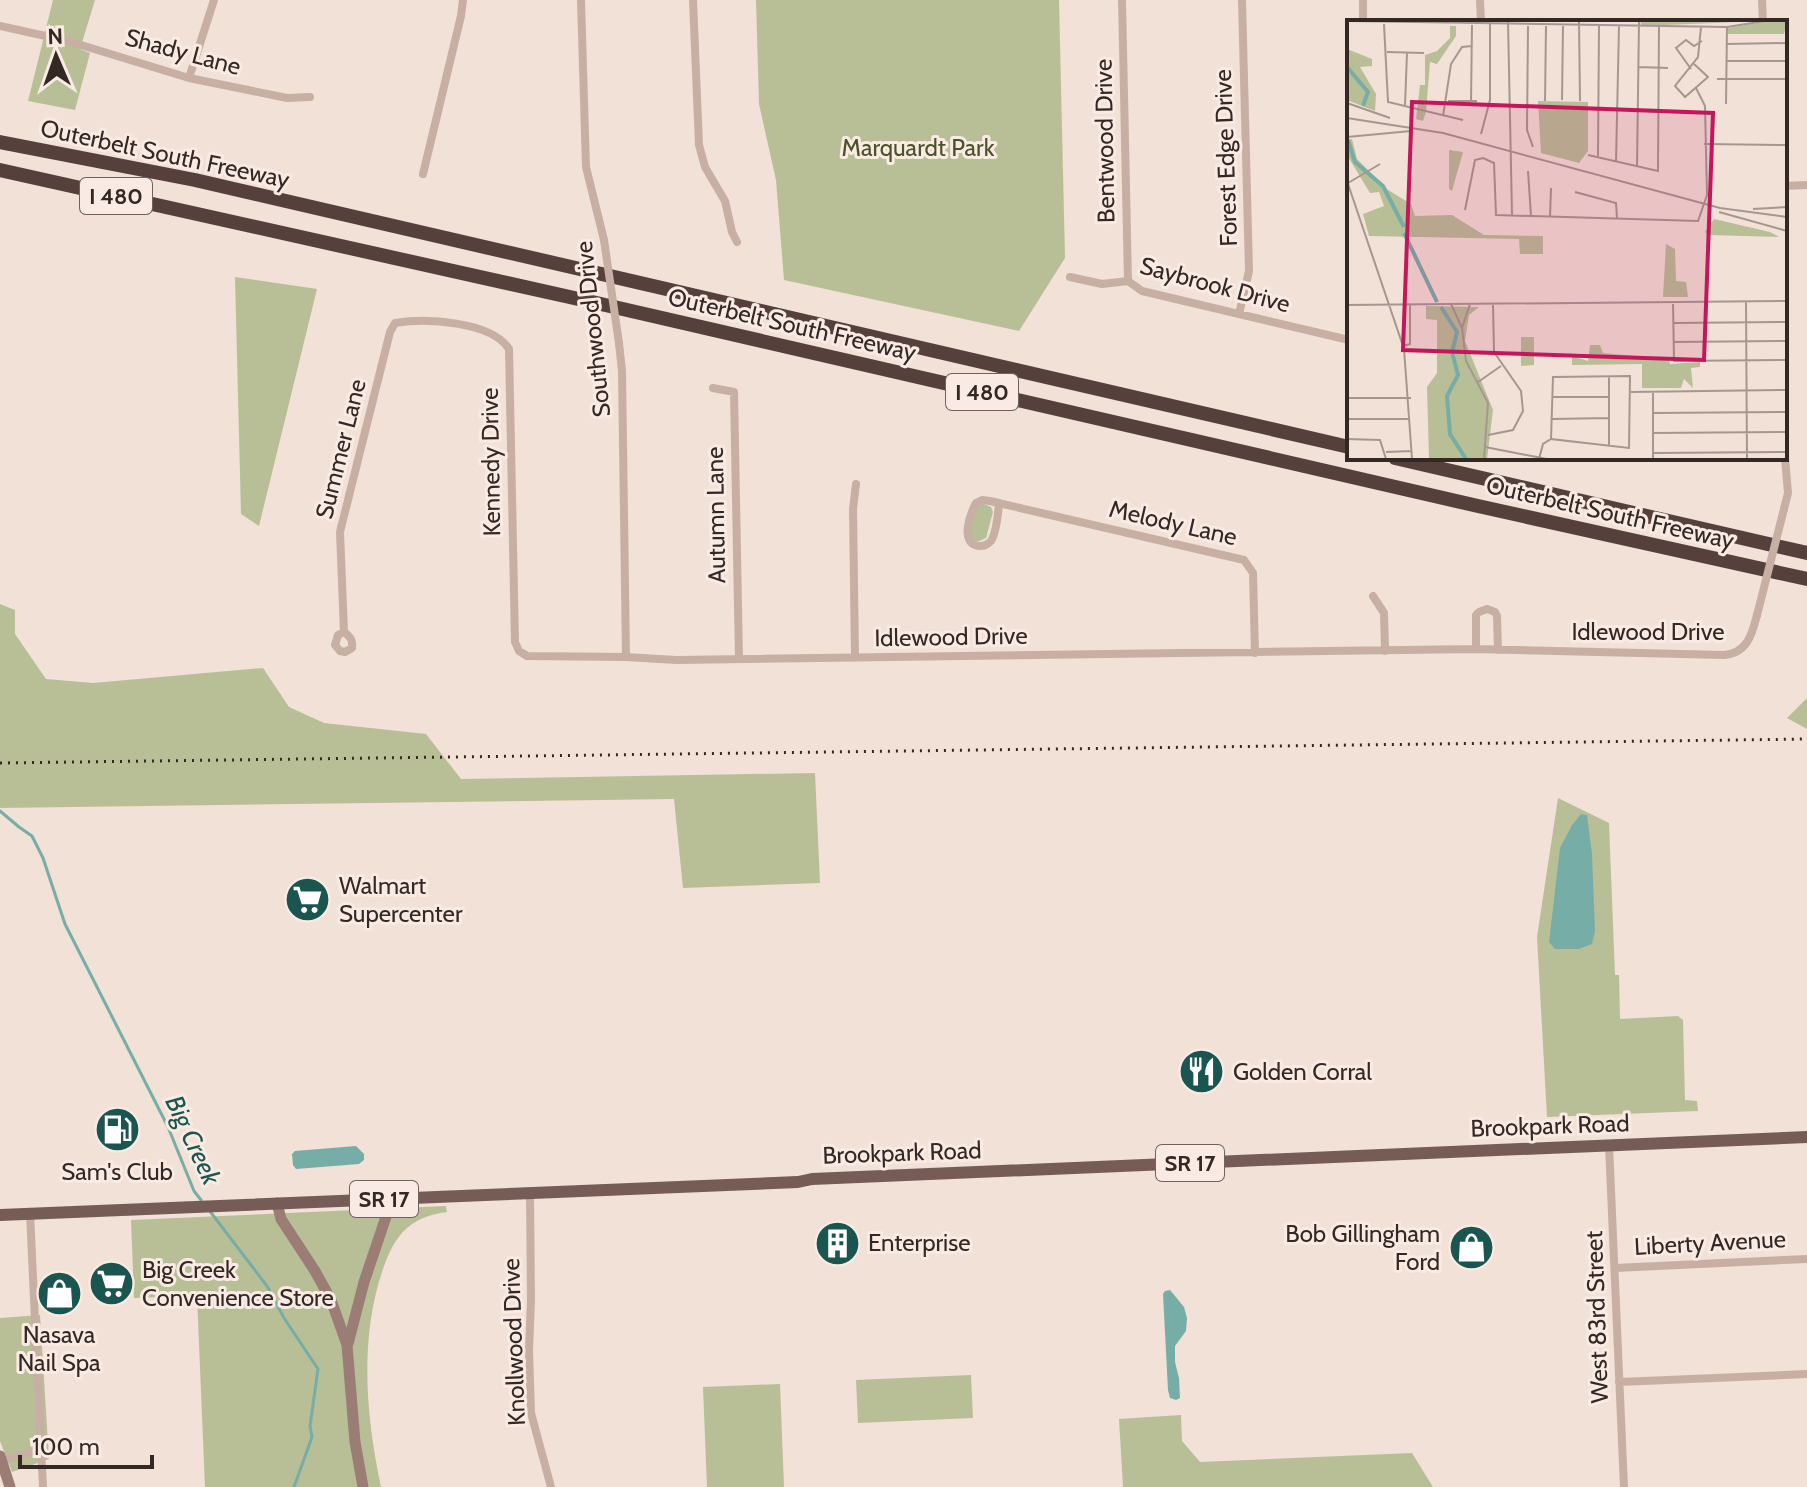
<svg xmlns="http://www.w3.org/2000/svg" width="1807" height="1487" font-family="Cabin,sans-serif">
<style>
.green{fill:#b8bf97}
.water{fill:#76aea7}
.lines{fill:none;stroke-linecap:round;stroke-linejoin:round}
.stream{stroke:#76aea7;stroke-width:3}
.street{stroke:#c8afa3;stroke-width:8}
.secondary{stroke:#9c7d75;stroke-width:11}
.primary{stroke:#765c56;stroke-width:12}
.highway{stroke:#55403c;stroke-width:14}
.rail{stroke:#342825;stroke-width:3;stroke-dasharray:2 6;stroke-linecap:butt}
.street-bridge{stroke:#c8afa3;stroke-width:8}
.labels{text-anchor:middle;stroke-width:6;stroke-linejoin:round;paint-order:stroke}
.shield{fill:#f9ebe3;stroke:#6f625e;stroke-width:2}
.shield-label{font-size:22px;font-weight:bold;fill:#342825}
.street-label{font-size:24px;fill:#342825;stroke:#f9ebe3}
.park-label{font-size:24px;fill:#495229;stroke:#f9ebe3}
.poi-label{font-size:24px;fill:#342825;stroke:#f9ebe3;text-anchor:start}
.water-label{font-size:26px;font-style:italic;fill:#1b554f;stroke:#f9ebe3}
.inset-river{fill:none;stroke:#76aea7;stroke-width:4}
.inset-road{fill:none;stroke:#a59790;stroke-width:2}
.view{fill:#c2185b;fill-opacity:0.15;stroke:#c2185b;stroke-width:4}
.inset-edge{fill:none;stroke:#342825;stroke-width:4}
</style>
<rect width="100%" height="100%" fill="#f1e1d7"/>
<!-- green -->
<path class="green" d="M53 0H95L80 49 90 53 75 110 28 101Z
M756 0H1059L1065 258 1019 331 784 280 776 180 759 104Z
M235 277 317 289 259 526 241 514Z
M982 503 991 507 993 512 986 538 977 542 973 540C968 529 972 510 982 503Z
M0 604 15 610V634L46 679 93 683 263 668 289 707 324 723 426 734 461 779 815 773 820 883 683 888 674 799 0 808Z
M1807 698V729L1787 718Z
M1558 798 1609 823 1615 975H1619L1620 1019 1678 1016 1683 1020 1685 1100 1697 1101 1698 1111 1547 1117 1537 937Z
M446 1206 447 1212C432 1214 419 1218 407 1228 395 1238 388 1255 383 1269 359 1339 366 1416 381 1487H205L197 1296 134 1298 131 1220Z
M40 1315 49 1459 12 1472 0 1441V1318Z
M971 1375 973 1418 858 1423 856 1380Z
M780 1384 784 1487H707L703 1387Z
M1181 1415 1182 1441 1200 1462 1412 1453 1433 1487H1123L1119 1419Z"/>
<!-- water -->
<path class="water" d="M1581 814 1587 815 1592 854 1595 931 1592 944 1579 949H1555L1549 942 1560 848 1572 825Z
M356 1146 364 1154V1160L359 1164 296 1169 293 1165 292 1154 295 1151Z
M1170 1290 1184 1307 1187 1318 1186 1331 1175 1346V1362L1179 1378 1180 1398 1176 1400 1170 1398 1168 1390 1163 1294 1165 1291Z"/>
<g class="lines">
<!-- stream -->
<path class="stream" d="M0 811 19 827 32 836 43 858 65 924 168 1127 194 1191 201 1200
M209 1210 267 1286 284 1318 318 1369 310 1426 312 1437 294 1487"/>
<!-- street -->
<path class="street" d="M581 0 586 167 604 240
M693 0 699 145 705 167 725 201 732 232 737 242
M1122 0 1128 281
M1363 0V22
M1480 0 1481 22
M1762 0 1763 22
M0 26 68 41 189 78 287 98 310 97
M189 78 214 0
M423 174 461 16 463 0
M1785 186 1807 185
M1070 277 1102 284 1128 281 1142 291 1349 340
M1239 314 1249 271 1242 0
M619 343 622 371 626 657
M713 388 734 392 739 659
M999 503C998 514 997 531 991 541 987 545 985 546 979 546 959 544 970 514 976 503L982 500 990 501 1244 560 1253 573 1255 653
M1784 509 1788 493 1785 458
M1373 596 1384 613 1385 651
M344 632 338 635 335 645 340 651 345 652 352 648C353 639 350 637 344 632L340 532 390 332 395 323C425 318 491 321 509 349L515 642 519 651 527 656 626 657 676 660 1476 649 1724 655C1747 653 1752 635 1757 615
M1476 649V615L1479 612 1487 609 1495 612 1497 616 1498 650
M855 658 853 509 856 484
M1609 1145 1624 1487
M530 1193 531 1300 529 1350 531 1413 551 1487
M1615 1268 1807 1259
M1619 1382 1807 1374
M41 1449 43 1487
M2 1461 41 1449 30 1213"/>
<!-- secondary -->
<path class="secondary" d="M277 1203 281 1219 315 1271 331 1300 347 1345 355 1442 363 1487
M348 1344 364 1282 392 1199
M0 1456 10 1487"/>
<!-- primary -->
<path class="primary" d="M0 1215C266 1203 532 1192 798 1182L812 1179 1807 1137"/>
<!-- highway -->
<path class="highway" d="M0 142 195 180 1349 447
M0 170 601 304 1478 506 1807 579
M1395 458 1807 553"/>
<!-- rail -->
<path class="rail" d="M0 763 1807 739"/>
<!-- street-bridge -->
<path class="street-bridge" d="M604 240 619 343
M1757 615 1784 509"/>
</g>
<!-- icons -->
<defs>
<symbol id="supermarket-disc" viewBox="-11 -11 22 22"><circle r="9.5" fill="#1b554f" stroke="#f9ebe3"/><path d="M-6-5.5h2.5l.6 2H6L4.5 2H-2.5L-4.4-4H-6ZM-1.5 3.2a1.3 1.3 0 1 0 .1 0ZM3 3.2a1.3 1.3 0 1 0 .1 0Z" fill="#fff"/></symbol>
<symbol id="restaurant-disc" viewBox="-11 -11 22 22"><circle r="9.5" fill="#1b554f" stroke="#f9ebe3"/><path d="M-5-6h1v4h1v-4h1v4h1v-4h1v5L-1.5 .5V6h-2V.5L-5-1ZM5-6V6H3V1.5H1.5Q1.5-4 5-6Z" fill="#fff"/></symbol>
<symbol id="fuel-disc" viewBox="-11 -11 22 22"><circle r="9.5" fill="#1b554f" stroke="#f9ebe3"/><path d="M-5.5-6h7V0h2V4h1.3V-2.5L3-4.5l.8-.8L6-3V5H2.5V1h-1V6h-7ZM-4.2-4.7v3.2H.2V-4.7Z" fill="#fff"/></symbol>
<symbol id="building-disc" viewBox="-11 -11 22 22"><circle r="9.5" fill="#1b554f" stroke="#f9ebe3"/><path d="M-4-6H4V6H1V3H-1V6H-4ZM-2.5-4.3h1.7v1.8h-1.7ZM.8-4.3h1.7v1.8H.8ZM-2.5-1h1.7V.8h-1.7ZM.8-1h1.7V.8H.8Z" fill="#fff"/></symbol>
<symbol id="shop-disc" viewBox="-11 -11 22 22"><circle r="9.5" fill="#1b554f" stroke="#f9ebe3"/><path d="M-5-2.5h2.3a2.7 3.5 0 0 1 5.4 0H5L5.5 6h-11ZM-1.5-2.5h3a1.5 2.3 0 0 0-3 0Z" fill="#fff"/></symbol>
</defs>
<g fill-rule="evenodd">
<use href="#supermarket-disc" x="282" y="874" width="51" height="51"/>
<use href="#restaurant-disc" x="1176" y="1046" width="51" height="51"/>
<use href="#fuel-disc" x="92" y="1104" width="51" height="51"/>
<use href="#building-disc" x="812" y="1218" width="51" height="51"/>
<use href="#shop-disc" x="1446" y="1222" width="51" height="51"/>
<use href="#supermarket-disc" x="86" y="1258" width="51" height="51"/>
<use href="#shop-disc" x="34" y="1268" width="51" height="51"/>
</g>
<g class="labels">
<!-- shield labels -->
<g class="shield">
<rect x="80" y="178" width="72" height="36" rx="6"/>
<rect x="946" y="374" width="72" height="36" rx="6"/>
<rect x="1156" y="1145" width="68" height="36" rx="6"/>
<rect x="350" y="1181" width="68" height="36" rx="6"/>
</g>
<g class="shield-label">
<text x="116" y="204">I 480</text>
<text x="982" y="400">I 480</text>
<text x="1190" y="1171">SR 17</text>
<text x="384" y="1207">SR 17</text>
</g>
<!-- street labels -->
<g class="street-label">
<text transform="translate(183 52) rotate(15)" y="8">Shady Lane</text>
<text transform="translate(1105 141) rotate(-91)" y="8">Bentwood Drive</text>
<text transform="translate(165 154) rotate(12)" y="8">Outerbelt South Freeway</text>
<text transform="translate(1226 158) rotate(-92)" y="8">Forest Edge Drive</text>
<text transform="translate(1215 285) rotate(15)" y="8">Saybrook Drive</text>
<text transform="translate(792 325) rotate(13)" y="8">Outerbelt South Freeway</text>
<text transform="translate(593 329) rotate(-96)" y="8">Southwood Drive</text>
<text transform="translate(341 449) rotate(-76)" y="8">Summer Lane</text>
<text transform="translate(491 462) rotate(-91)" y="8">Kennedy Drive</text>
<text transform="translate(1610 513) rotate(13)" y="8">Outerbelt South Freeway</text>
<text transform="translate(716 515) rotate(-91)" y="8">Autumn Lane</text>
<text transform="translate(1173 523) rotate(13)" y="8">Melody Lane</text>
<text x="1648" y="640">Idlewood Drive</text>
<text transform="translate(951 637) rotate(-1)" y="8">Idlewood Drive</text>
<text transform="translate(1550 1126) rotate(-2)" y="8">Brookpark Road</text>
<text transform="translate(902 1153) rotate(-2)" y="8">Brookpark Road</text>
<text transform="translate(1710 1243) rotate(-3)" y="8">Liberty Avenue</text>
<text transform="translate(1597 1317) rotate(-92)" y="8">West 83rd Street</text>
<text transform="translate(514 1342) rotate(-92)" y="8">Knollwood Drive</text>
</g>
<!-- park labels -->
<g class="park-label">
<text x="918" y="156">Marquardt Park</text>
</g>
<!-- poi labels -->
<g class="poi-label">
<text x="339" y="894">Walmart<tspan x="339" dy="28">Supercenter</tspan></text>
<text x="1233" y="1080">Golden Corral</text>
<text x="117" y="1180" text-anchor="middle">Sam's Club</text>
<text x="1440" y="1242" text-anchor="end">Bob Gillingham<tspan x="1440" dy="28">Ford</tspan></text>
<text x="868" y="1251">Enterprise</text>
<text x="142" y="1278">Big Creek<tspan x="142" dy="28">Convenience Store</tspan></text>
<text x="59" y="1343" text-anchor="middle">Nasava<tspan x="59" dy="28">Nail Spa</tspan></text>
</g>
<!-- water labels -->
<g class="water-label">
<text transform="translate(193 1140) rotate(65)" y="9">Big Creek</text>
</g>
</g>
<!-- overview -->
<g transform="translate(1347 20)">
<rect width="440" height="440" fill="#f1e1d7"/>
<path d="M293 1H414L295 6ZM422 1H440L437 14H381V8ZM103 6H109V16L90 44 83 42 79 92 76 101 69 99 73 65H78V35L90 31 103 18ZM0 29 25 39V46L13 47 29 74 28 91 0 80ZM191 81 241 82V131L232 143 194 133ZM5 119 10 139 41 170 64 184 68 196 105 195 137 215 196 216V234H173L172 219 22 216 16 194 37 186 32 172 23 173 0 135V120ZM102 130 116 132 105 171 102 169ZM367 199 423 212 432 217 362 215 358 212ZM319 224 328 229 329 261 339 262 341 277H316ZM79 286 132 287 122 295 118 321 146 390 140 439H82L80 367 90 353V300L79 299ZM174 317H187V345L174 346ZM243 325H253L256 333 322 339 323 344 353 342V347L344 348 346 368 337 359 334 368H295V344L225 345V336L241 341Z" fill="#b8bf97"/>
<path class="inset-river" d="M0 47 21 72 16 86M1 120 8 142 36 166 57 207M57 213 90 282M94 287 110 312 105 332 111 355 100 376 103 414 119 439"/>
<path class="inset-road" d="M1 1 380 7 418 1M161 1 165 195M232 1 233 81M37 4 41 82 116 100M181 6 180 110 186 127M379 24 440 23M40 32 77 33M379 41H440M347 44 361 57 338 77 328 66 351 37 354 7M292 47 321 48M344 49 329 28 339 20 347 26 355 21M370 59H440M215 80 216 6M101 81H130M124 81 125 5M198 81 199 6M0 83 43 98M379 84 380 7M58 85 60 33M96 96 104 44 115 27 125 26M0 98 96 113 373 188 440 197M134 114 143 80V1M0 117 64 111M357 124 440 125M241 135 311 151 312 7M251 136 252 6M269 142 272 6M290 147 292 1M181 151 184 196M0 161 57 329 65 439M1 163 33 144M228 172 269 183 270 198M406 189 440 187M118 190 128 140 136 138 147 143 149 195 351 201 360 175 358 86 349 68M372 192 440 211M203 197 204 168M326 282 327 341 440 340M399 282 400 439M104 284 115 308 119 341 141 383 137 439M0 285 440 281M326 303 440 302M115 308 123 284M326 322 440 321M56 326 63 324V285M283 356 282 428 204 419 206 357ZM131 362 154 346M284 372 440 370M205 377H262M0 378H64M306 393 440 392M0 399H62M205 399 262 398M305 413 440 412M141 415 166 410 176 391 174 371 147 332 146 284M0 419 33 420 39 439M138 427 200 439M262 427V356M39 432 65 431M306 433 440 432M192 439 196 424 204 419M306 439V372"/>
<path class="view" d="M65 82 366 93 357 340 56 330Z"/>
<rect width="440" height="440" class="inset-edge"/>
</g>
<!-- north arrow -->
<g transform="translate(56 56) rotate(358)" stroke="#f9ebe3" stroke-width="6" paint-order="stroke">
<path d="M0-6L14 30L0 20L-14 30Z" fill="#342825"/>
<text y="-12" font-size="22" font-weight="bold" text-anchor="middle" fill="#342825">N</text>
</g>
<!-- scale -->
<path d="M20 1455v12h132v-12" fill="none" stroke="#342825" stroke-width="4"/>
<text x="32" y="1455" font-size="24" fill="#342825" stroke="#f9ebe3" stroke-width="6" paint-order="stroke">100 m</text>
</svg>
